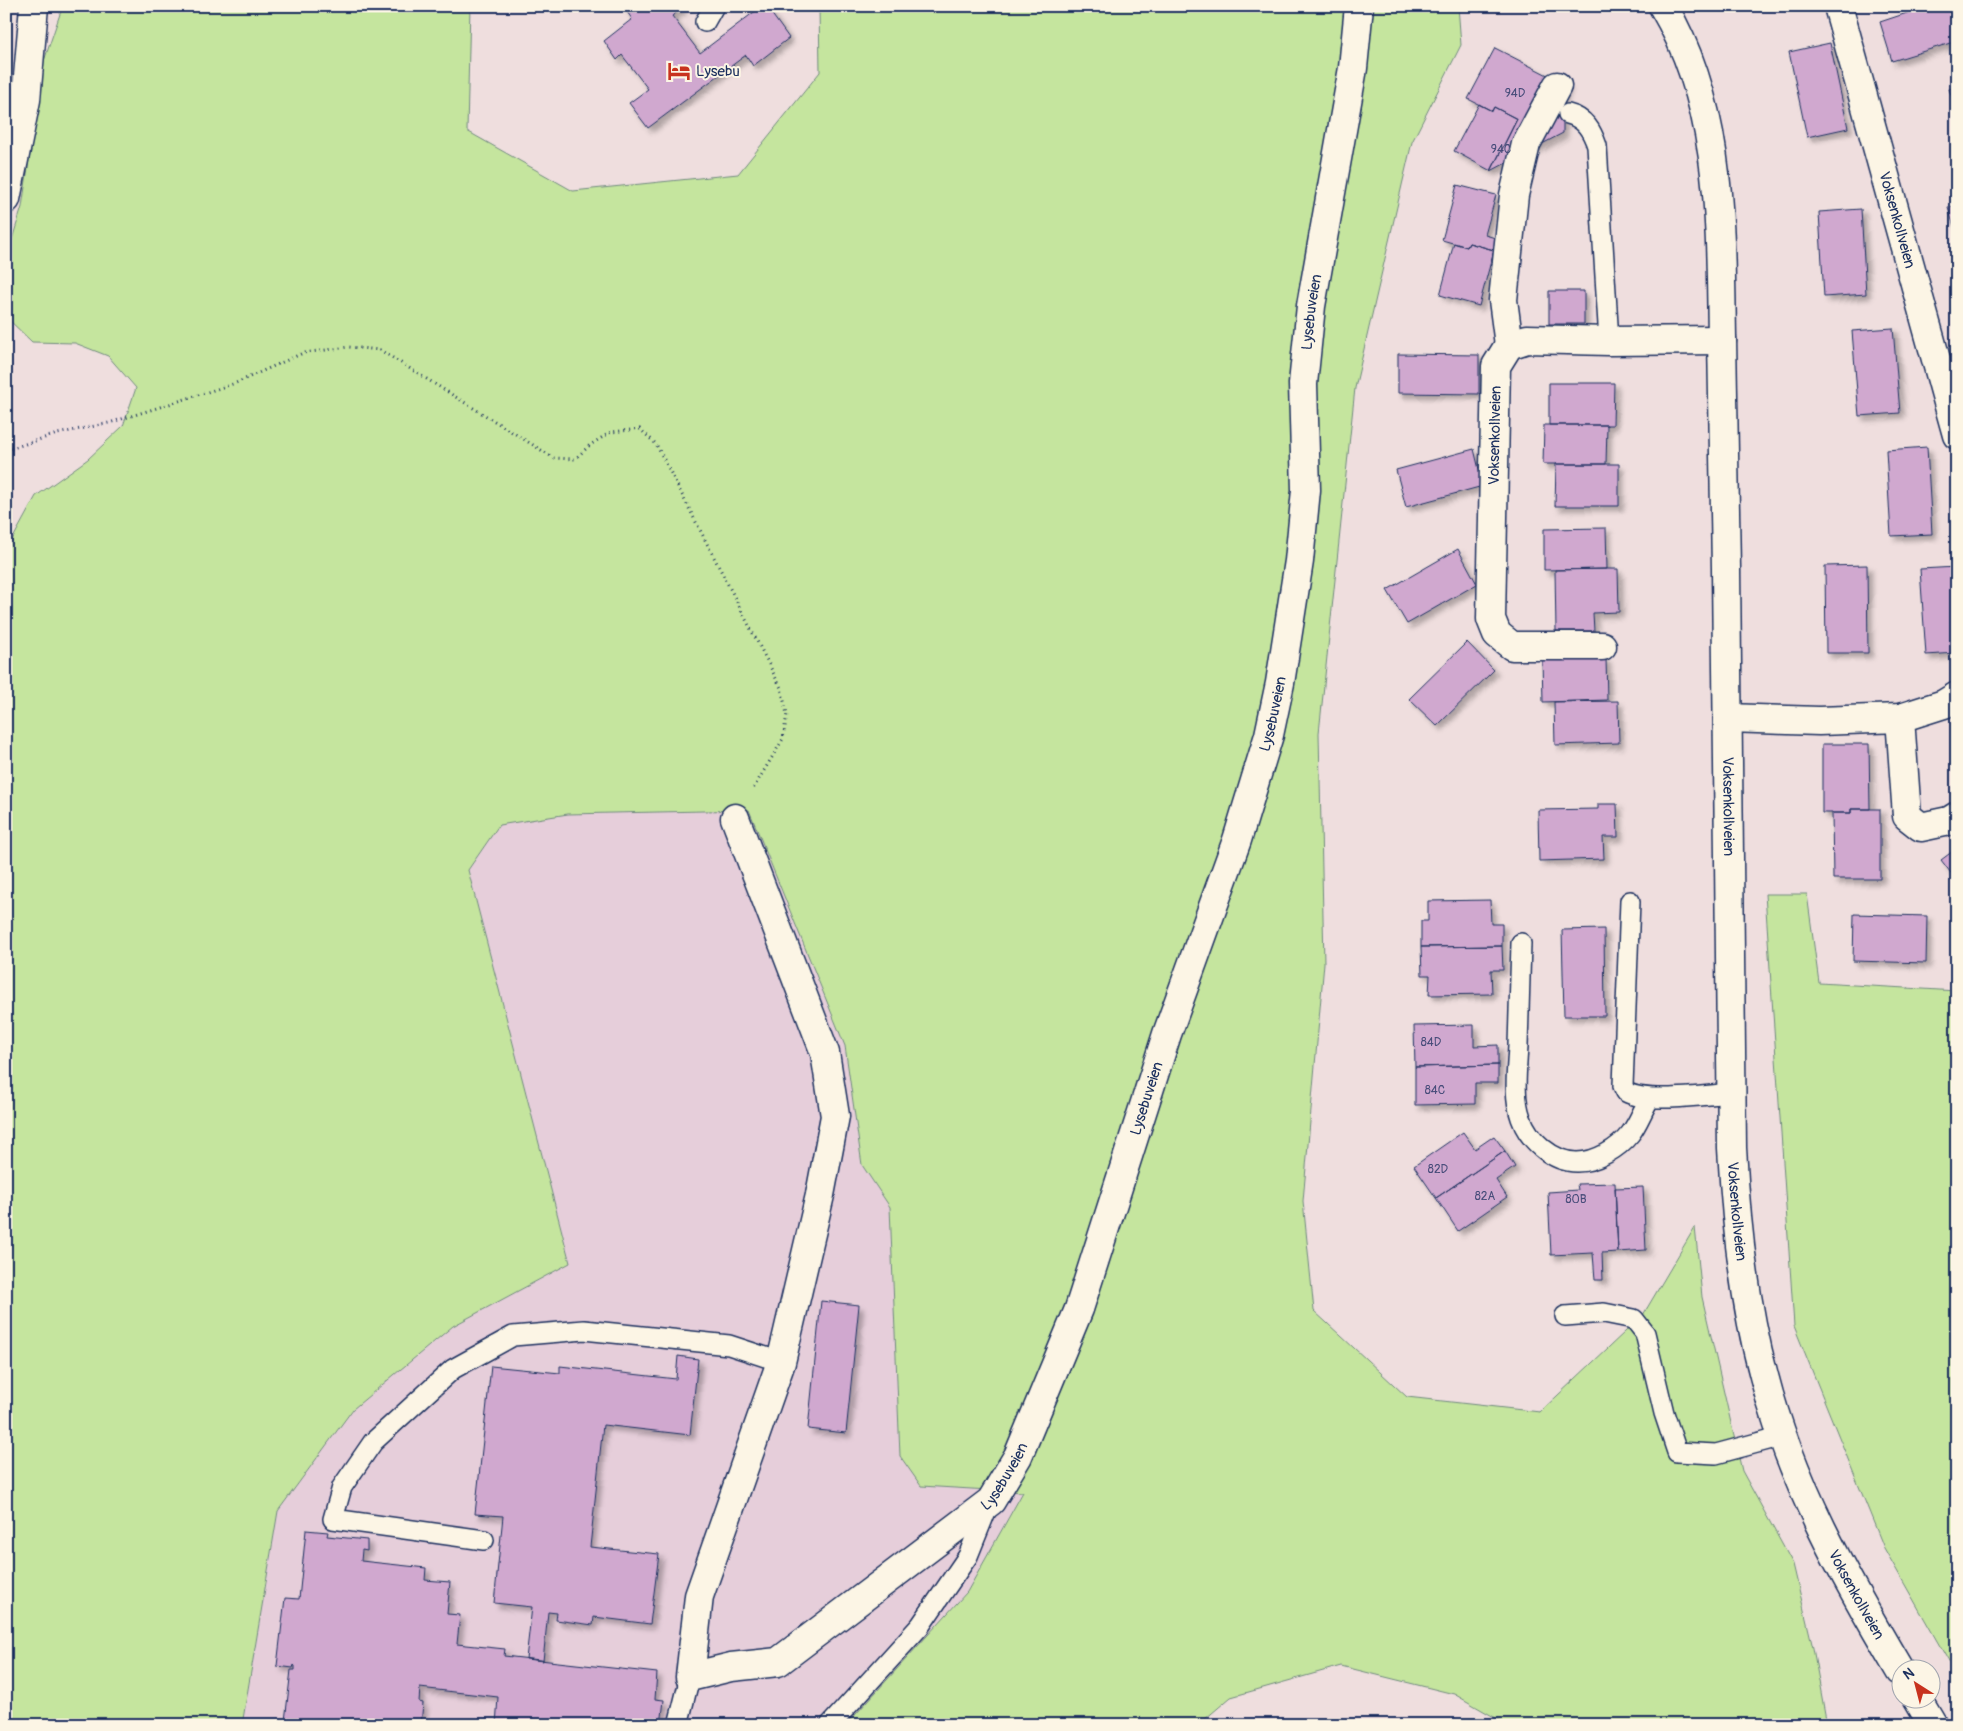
<svg xmlns="http://www.w3.org/2000/svg" width="1963" height="1731" font-family="Pangolin,sans-serif">
<style>
.built{fill:#e6ceda}
.green{fill:#c5e59e;stroke:#708a7e}
.building{fill:#d0a8cf;stroke:#1b2f5e;filter:url(#shadow)}
.lines{fill:none;stroke-linecap:round;stroke-linejoin:round}
.lane-casing{stroke:#1b2f5e;stroke-width:22}
.street-casing{stroke:#1b2f5e;stroke-width:31}
.secondary-casing{stroke:#1b2f5e;stroke-width:31}
.path{stroke:#1b2f5e;stroke-width:3;stroke-dasharray:1 4;stroke-linecap:butt}
.lane{stroke:#fcf5e5;stroke-width:19}
.street{stroke:#fcf5e5;stroke-width:28}
.secondary{stroke:#fcf5e5;stroke-width:28}
.labels{text-anchor:middle;stroke-width:4;stroke-linejoin:round;paint-order:stroke}
.number-label{font-size:12px;fill:#484d7a}
.poi-label{font-size:15px;fill:#1b2f5e;stroke:#fcf5e5;text-anchor:start}
.street-label{font-size:15px;fill:#1b2f5e;stroke:#fcf5e5}
</style>
<defs>
<filter id="shadow"><feDropShadow dx="4.5" dy="4.5" stdDeviation="2.5" flood-color="#0004"/></filter>
</defs>
<rect width="100%" height="100%" fill="#efdede"/>
<filter id="ink" filterUnits="userSpaceOnUse"><feTurbulence type="fractalNoise" baseFrequency=".02" numOctaves="2"/><feDisplacementMap in="SourceGraphic" scale="10" xChannelSelector="R" yChannelSelector="G"/><feConvolveMatrix kernelMatrix="1 2 1 2 8 2 1 2 1" color-interpolation-filters="sRGB"/></filter>
<g filter="url(#ink)">
<!-- built -->
<path class="built" d="M749 810 845 1046 862 1165 890 1207 900 1456 922 1486 1023 1492 967 1592 846 1725H242L278 1511 353 1409 453 1326 570 1263 468 870 499 824 568 814Z"/>
<!-- green -->
<path class="green" d="M65 6H470L467 131 573 191 738 174 820 72 819 6H1458L1461 45 1412 142 1355 388 1319 733 1324 963 1303 1201 1314 1311 1407 1397 1540 1412 1643 1315 1695 1227 1702 1297 1742 1471 1793 1564 1813 1648 1827 1725H1508L1454 1694 1341 1666 1231 1697 1198 1725H846L967 1592 1023 1492 921 1486 900 1456 890 1207 862 1165 845 1046 749 810 568 814 499 825 468 870 570 1263 453 1326 353 1409 278 1511 242 1725H6V551L36 496 88 459 123 426 136 388 108 356 75 343 32 342 6 317V259L22 207 44 61 61 11Z
M1765 894H1807L1819 983 1957 991V1676L1884 1548 1794 1326Z"/>
<!-- building -->
<path class="building" d="M623 6H681L683 8 672 16 700 53 762 6H766L789 38 753 66 746 55 648 128 629 103 648 89 622 55 617 60 604 41 632 19Z
M1928 6H1957V41L1892 61 1880 22Z
M1830 43 1848 128 1807 137 1789 52Z
M1495 48 1567 85 1563 97V133L1491 171 1517 119 1494 107 1492 111 1468 99Z
M1957 86V112L1949 89Z
M1479 104 1492 111 1494 107 1517 119 1491 171 1454 151Z
M1457 185 1496 195 1485 235 1499 239 1497 251 1469 243 1467 247 1442 240Z
M1957 205V236L1948 208Z
M1861 209 1866 294 1824 297 1819 212Z
M1454 243 1467 247 1469 243 1494 250 1479 306 1440 295Z
M1549 291H1584V324H1549Z
M1893 328 1900 413 1859 416 1852 331Z
M1398 354 1479 355V394L1398 393Z
M1549 383H1614L1613 425H1549Z
M1544 425H1607L1606 464H1543Z
M1927 447 1932 534 1891 536 1886 450Z
M1474 449 1483 486 1406 507 1396 470Z
M1556 464H1619V506H1555Z
M1606 528 1607 569 1544 570V529Z
M1458 549 1477 584 1407 624 1387 590Z
M1867 565 1868 653H1826L1825 566Z
M1957 567V653L1926 655 1920 569Z
M1607 569H1618L1619 612 1593 613 1594 631H1556L1555 570Z
M1467 642 1494 670 1437 726 1409 699Z
M1606 658 1607 700 1543 702 1542 660Z
M1618 701 1619 743 1555 745 1554 702Z
M1822 744H1869L1870 809H1851V813H1822Z
M1598 804H1617L1618 837H1603L1604 859 1539 861 1538 810 1598 809Z
M1851 809H1880V879H1833L1832 813H1851Z
M1957 848V881L1941 860Z
M1490 900 1491 924H1502V946L1421 947V921H1428V901Z
M1854 914 1927 916 1926 963 1853 961Z
M1604 929 1605 1016H1564L1562 930Z
M1502 946 1503 970H1491L1492 994 1429 995 1430 975H1422L1421 947Z
M1474 1025V1046L1498 1045V1065L1415 1067 1414 1026Z
M1498 1065V1083H1475V1104L1415 1105V1067Z
M1463 1132 1475 1149 1494 1136 1505 1151 1436 1198 1414 1166Z
M1505 1151 1515 1167 1496 1180 1507 1197 1458 1231 1436 1198Z
M1615 1183 1618 1252 1602 1253 1603 1280H1595L1593 1253 1551 1255 1548 1192 1578 1190 1577 1184Z
M1643 1187 1646 1250 1618 1252 1615 1188Z
M821 1301 859 1305 846 1433 808 1429Z
M678 1356 698 1359 690 1435 603 1425 590 1547 659 1554 650 1624 594 1617 593 1625 556 1620 557 1613 548 1612 543 1661 526 1659 532 1607 494 1603 503 1516 475 1514 491 1366 560 1373V1366L676 1379Z
M306 1530 328 1532 327 1536 367 1540V1551L362 1550 361 1561 426 1568 425 1580 450 1582 447 1614 460 1615 457 1644 505 1649 504 1656 657 1673 655 1699 664 1700 661 1725H496L498 1697 420 1688 419 1702 423 1703 421 1725H324L285 1721 291 1670H295V1666L294 1665 293 1668 277 1666 285 1598 299 1599Z"/>
<g class="lines">
<defs>
<path id="lane" d="M705 22 714 6
M1568 114C1585 118 1592 131 1597 146L1609 341
M1630 901 1623 1086 1626 1092C1648 1104 1705 1095 1732 1093
M1521 943C1520 977 1519 1011 1518 1046 1517 1068 1513 1096 1521 1118 1529 1141 1553 1162 1577 1162 1596 1162 1618 1149 1630 1134 1638 1124 1643 1109 1650 1098
M1565 1316 1604 1313 1634 1319 1645 1333 1664 1413 1677 1452 1716 1454 1783 1436
M484 1540 333 1519 342 1487 373 1442 453 1369 513 1336 584 1330 729 1345 781 1362
M678 1725 690 1677
M830 1725 920 1626 968 1556 989 1504"/>
<g id="street">
<path id="s1" d="M1838 6 1957 435"/>
<path d="M6 199 26 100 34 6"/>
<path d="M1509 345 1503 300 1514 195 1526 144 1557 86"/>
<path id="s2" d="M1602 646H1512L1497 634 1491 619 1496 366 1509 345 1527 339 1609 341 1722 340"/>
<path d="M1728 718 1819 721 1900 718 1944 704 1957 696"/>
<path d="M1900 718 1907 816 1921 827 1949 821 1957 816"/>
<path id="s3" d="M735 818 825 1053 835 1116 820 1195 781 1362 699 1596 690 1677 731 1667 778 1662 991 1501 1018 1456 1079 1309 1167 1034 1237 840 1269 735 1280 683 1299 561 1306 490 1303 384 1311 306 1353 68 1359 6"/>
</g>
<g id="secondary">
<path id="s4" d="M1663 6C1723 107 1720 225 1722 338 1724 415 1725 492 1726 569 1728 762 1730 955 1732 1148 1736 1225 1744 1302 1764 1376 1791 1482 1845 1578 1900 1671"/>
<path d="M1917 1698 1933 1725"/>
</g>
</defs>
<!-- lane casing -->
<use href="#lane" class="lane-casing"/>
<!-- street casing -->
<use href="#street" class="street-casing"/>
<!-- secondary casing -->
<use href="#secondary" class="secondary-casing"/>
<!-- path -->
<path class="path" d="M6 450 57 434 109 423 236 383 303 353 349 347 380 350 554 458 575 459 590 445 611 432 640 429 656 444 781 688 787 714 783 739 753 789"/>
<!-- lane -->
<use href="#lane" class="lane"/>
<!-- street -->
<use href="#street" class="street"/>
<!-- secondary -->
<use href="#secondary" class="secondary"/>
</g>
</g>
<!-- icons -->
<defs>
<symbol id="hotel-bare" viewBox="-9 -9 18 18"><path d="M-6-4.5h1.5V1H6V5H4.5V3h-9V5H-6ZM-4 0a1.8 1.8 0 1 1 3.6 0ZM.5 0V-2.5h3Q6-2.5 6 0Z" fill="#c8321e" stroke="#fcf5e5" stroke-width="2.5" paint-order="stroke"/></symbol>
</defs>
<g fill-rule="evenodd">
<use href="#hotel-bare" x="663" y="55" width="32" height="32"/>
</g>
<g class="labels">
<!-- number labels -->
<g class="number-label">
<text x="1515" y="97">94D</text>
<text x="1501" y="153">94C</text>
<text x="1431" y="1046">84D</text>
<text x="1435" y="1094">84C</text>
<text x="1438" y="1173">82D</text>
<text x="1485" y="1200">82A</text>
<text x="1576" y="1203">80B</text>
</g>
<!-- poi labels -->
<g class="poi-label">
<text x="696" y="76">Lysebu</text>
</g>
<!-- street labels -->
<g class="street-label">
<text dy="5" stroke="none"><textPath href="#s1" startOffset="222">Voksenkollveien</textPath></text>
<text dy="5" stroke="none"><textPath href="#s3" startOffset="2496">Lysebuveien</textPath></text>
<text dy="5" stroke="none"><textPath href="#s2" startOffset="309">Voksenkollveien</textPath></text>
<text dy="5" stroke="none"><textPath href="#s3" startOffset="2091">Lysebuveien</textPath></text>
<text dy="5" stroke="none"><textPath href="#s4" startOffset="810">Voksenkollveien</textPath></text>
<text dy="5" stroke="none"><textPath href="#s3" startOffset="1686">Lysebuveien</textPath></text>
<text dy="5" stroke="none"><textPath href="#s4" startOffset="1215">Voksenkollveien</textPath></text>
<text dy="5" stroke="none"><textPath href="#s3" startOffset="1281">Lysebuveien</textPath></text>
<text dy="5" stroke="none"><textPath href="#s4" startOffset="1620">Voksenkollveien</textPath></text>
</g>
</g>
<!-- margin -->
<rect width="1963" height="1731" fill="none" stroke="#fcf5e5" stroke-width="25"/>
<rect x="12" y="12" width="1938" height="1706" fill="none" stroke="#1b2f5e" stroke-width="2" filter="url(#ink)"/>
<!-- north arrow -->
<g transform="translate(1916 1684) rotate(324)"><circle r="24" fill="#fcf5e5" stroke="#a2a6af"/>
<path d="M0-4L9 19L0 12L-9 19Z" fill="#c8321e"/>
<text y="-8" font-size="14" font-weight="bold" text-anchor="middle" fill="#1b2f5e">N</text>
</g>
</svg>
